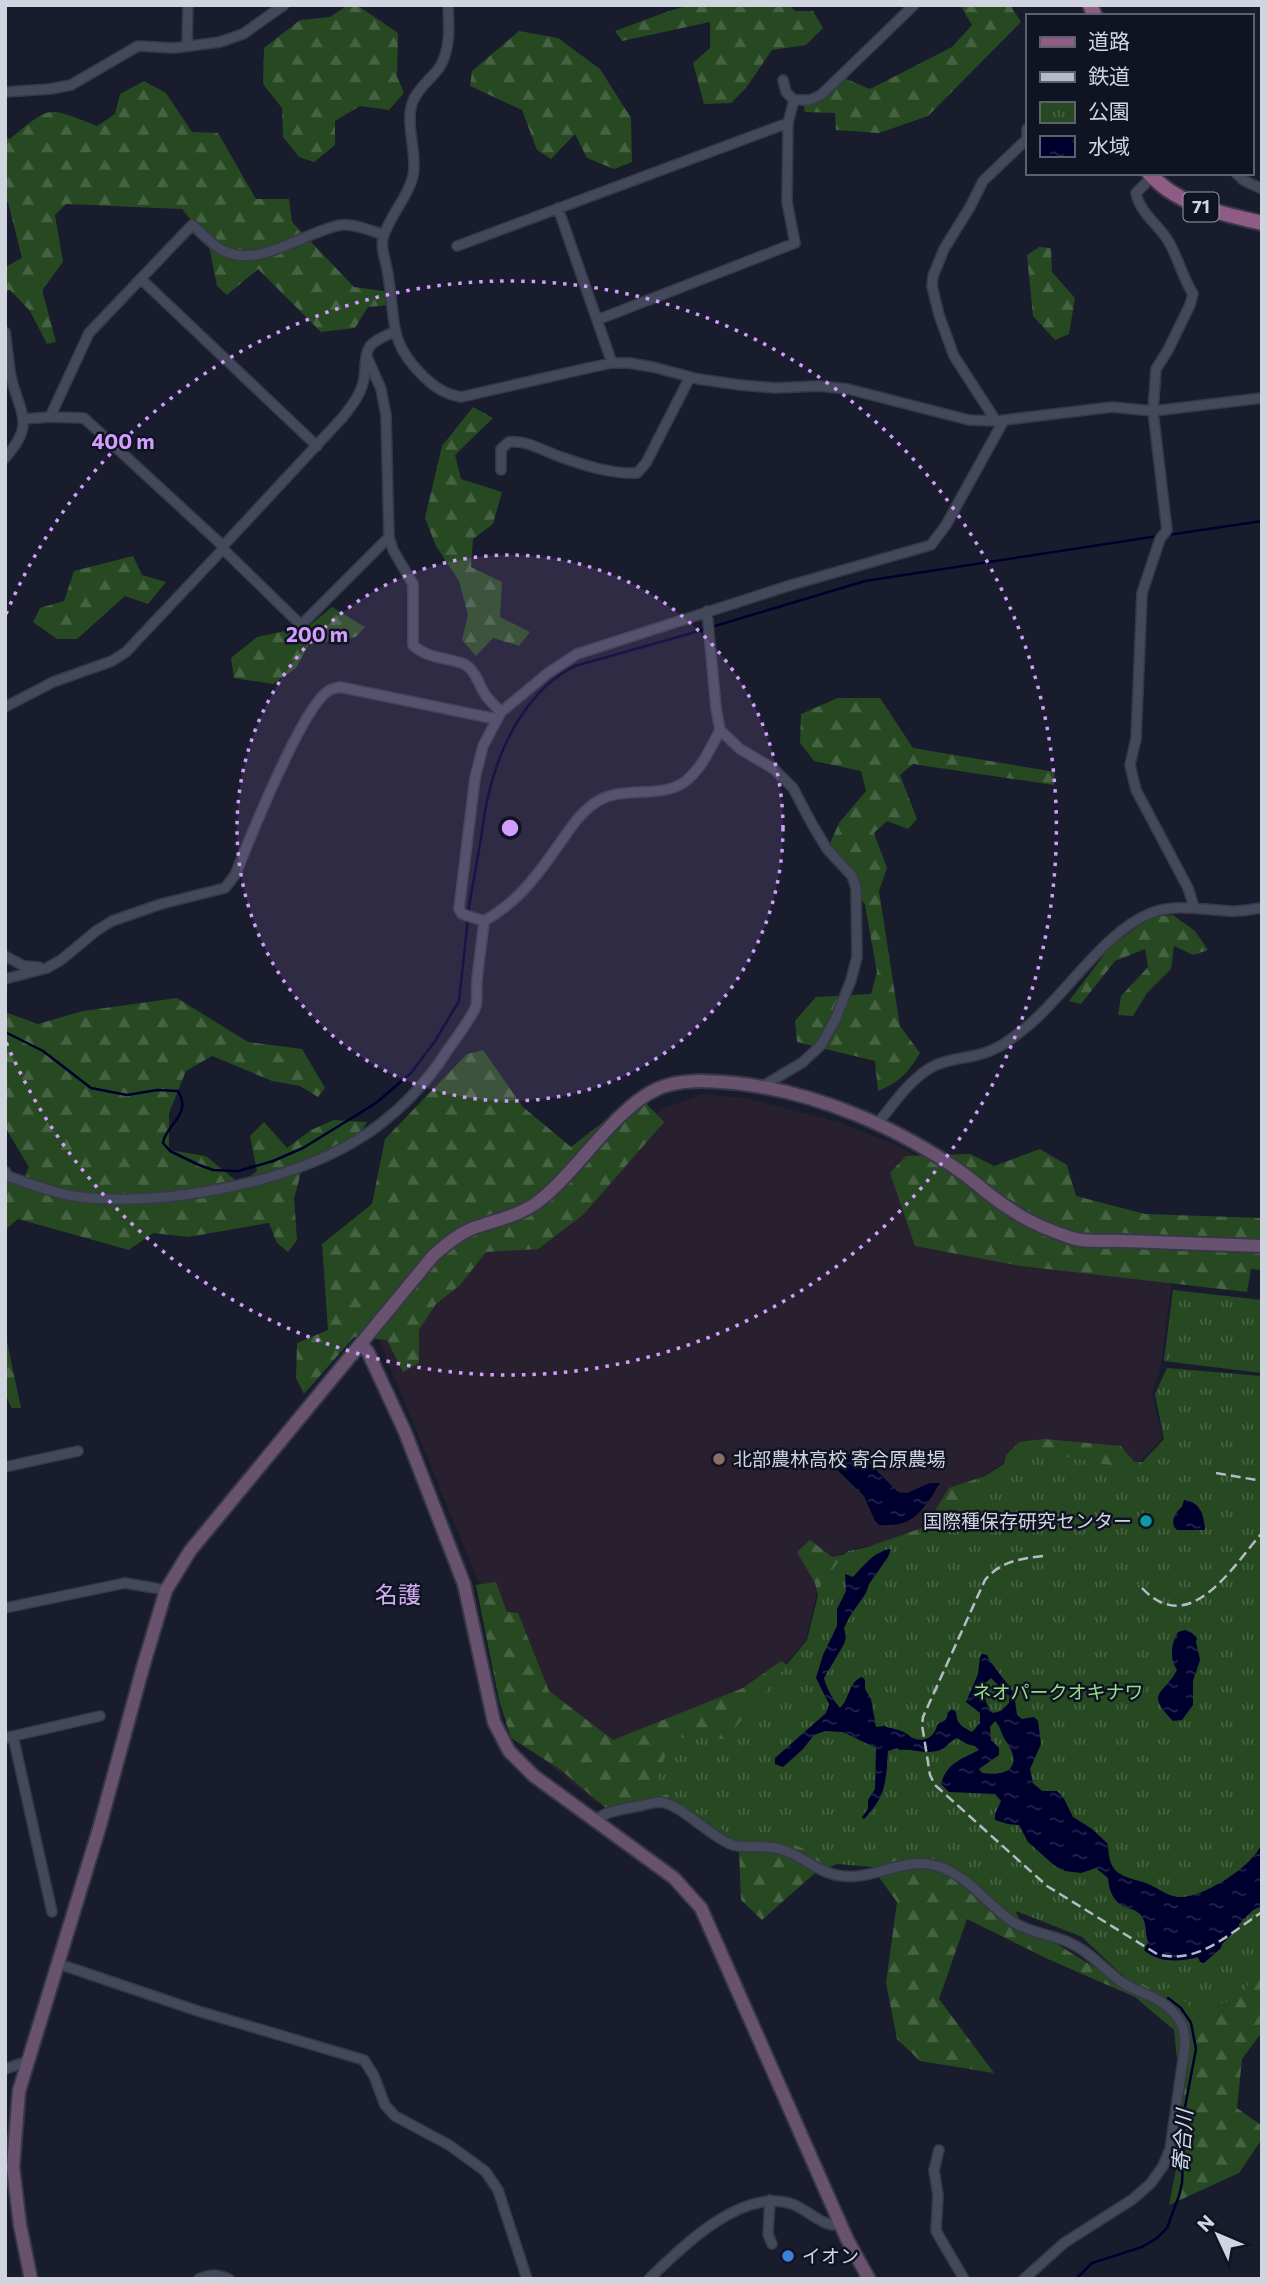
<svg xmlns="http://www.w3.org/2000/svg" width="1267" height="2284" font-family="Commissioner,'Noto Sans JP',sans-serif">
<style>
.education{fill:#29202f}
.forest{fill:url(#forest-firs)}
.park{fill:url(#park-tufts)}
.water{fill:url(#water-ripples);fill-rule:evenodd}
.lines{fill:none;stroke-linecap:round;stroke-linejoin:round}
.stream{stroke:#00002f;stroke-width:2.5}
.street-casing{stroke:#363845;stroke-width:12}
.secondary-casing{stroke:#363845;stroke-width:16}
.primary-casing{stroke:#363845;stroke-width:18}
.street{stroke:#43485a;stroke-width:9}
.secondary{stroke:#695270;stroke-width:12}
.primary{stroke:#8f5c86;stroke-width:14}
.rail{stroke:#b6bac6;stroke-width:2.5;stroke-dasharray:10 5;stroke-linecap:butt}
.ring{fill:none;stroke:#d29dfd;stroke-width:3.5;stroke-dasharray:3.5 7}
.education-dot{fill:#8d6e63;stroke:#101322;stroke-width:2.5}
.culture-dot{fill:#0f9aa8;stroke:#101322;stroke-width:2.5}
.shop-dot{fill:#3f7fe0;stroke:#101322;stroke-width:2.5}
.labels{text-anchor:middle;stroke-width:5;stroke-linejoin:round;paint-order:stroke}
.shield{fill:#101322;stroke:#979ba7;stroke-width:2}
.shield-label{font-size:18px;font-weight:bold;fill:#d1d5e0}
.poi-label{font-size:19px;fill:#d1d5e0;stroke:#101322;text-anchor:start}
.park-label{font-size:19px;fill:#92dc88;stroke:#101322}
.water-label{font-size:21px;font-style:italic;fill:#d1ddef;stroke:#101322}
.quarter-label{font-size:23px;fill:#d2aef1;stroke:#101322}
.centre{fill:#d29dfd;stroke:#101322;stroke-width:3.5}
.ring-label{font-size:21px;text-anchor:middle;font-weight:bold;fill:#d29dfd;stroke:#101322;stroke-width:5;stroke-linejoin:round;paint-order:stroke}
</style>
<defs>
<pattern id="forest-firs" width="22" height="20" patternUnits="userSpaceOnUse" patternTransform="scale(1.75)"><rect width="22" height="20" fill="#274922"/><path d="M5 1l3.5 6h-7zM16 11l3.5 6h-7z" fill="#456242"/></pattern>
<pattern id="park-tufts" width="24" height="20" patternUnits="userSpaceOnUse" patternTransform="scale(1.75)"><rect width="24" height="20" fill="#274922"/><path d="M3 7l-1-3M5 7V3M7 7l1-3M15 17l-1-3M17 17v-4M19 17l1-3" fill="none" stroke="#456242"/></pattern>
<pattern id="water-ripples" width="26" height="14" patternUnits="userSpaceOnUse" patternTransform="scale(1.75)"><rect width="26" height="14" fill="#00002f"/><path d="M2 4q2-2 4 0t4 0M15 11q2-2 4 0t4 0" fill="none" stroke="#24244d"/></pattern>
</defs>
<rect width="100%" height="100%" fill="#181c2c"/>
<!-- education -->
<path class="education" d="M704 1094 744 1098 838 1122 901 1147 953 1178 1176 1249 1161 1364 1152 1394 1162 1438 1134 1469 1027 1448 972 1483 948 1520 912 1538 846 1550 819 1583 806 1639 726 1737 649 1800 596 1803 527 1746 490 1610 379 1340 390 1316 629 1133 666 1107Z"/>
<!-- forest -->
<path class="forest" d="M348 5H357L398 33 397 76 404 93 389 110 360 106 335 121V145L314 162 299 157 283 137 282 108 263 84 264 48 300 20 330 17Z
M690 5H789L795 11H813L823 28 806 45 772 50 746 88 731 103 704 104 693 63 710 48V22L622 41 615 31 669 11Z
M960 5H1010L1021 22 928 116 879 133 836 130 835 113 805 112 803 103 844 78 870 89 952 47 972 25Z
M519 31 558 38 600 69 631 118 632 162 614 169 587 158 575 134 551 159 537 150 522 110 470 86 472 71Z
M144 81 166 93 192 132 218 133 256 199H289L292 222 354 287 390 292V305L368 307 355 328 321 332 258 269 227 295 217 286 208 241 182 209 66 204 55 215 63 262 42 290 56 342 47 344 30 311 10 290 5 291V267L22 258 8 202 5 201V136L10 139C52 104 47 107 97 126L115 114 120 94Z
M1039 247 1051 248 1052 272 1075 298 1069 334 1055 340 1033 316 1027 255Z
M473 407 493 418 455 455 461 479 502 492 493 524 473 539 471 567 502 582 500 617 530 632 519 646 493 638 476 656 462 640 468 615 459 581 436 546 425 518 442 446Z
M133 556 142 575 166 582 148 604 125 596 77 639H57L33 622 40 608 64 601 74 571Z
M332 607 365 627 356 637 309 644 296 668 273 684 234 678 231 658 257 637 309 626Z
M838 698H880L913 748 1055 772 1054 785 913 764 900 775 917 819 908 829 887 821 874 833 887 868 879 891 900 1026 920 1053C908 1073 900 1082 878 1091L875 1061 797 1042 795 1021 816 997 871 994 877 972 865 905 830 843 839 823 866 791 861 771 814 761 800 743 801 714Z
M1173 915 1195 931 1208 950 1193 955 1174 946 1171 969 1147 993 1133 1016 1118 1015 1121 996 1148 967 1145 949 1115 961 1081 1004 1069 1001 1110 947 1150 917Z
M177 998 248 1042 302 1049 325 1088 318 1097 300 1086 272 1081 212 1056 186 1071 169 1113V1150L206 1156 240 1184 257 1171 250 1136 264 1122 287 1148 311 1130 334 1120 367 1122 357 1138 304 1161 294 1199 297 1240 288 1252 277 1243 269 1223 188 1237 153 1233 129 1250 18 1219 5 1230V1179L22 1182 29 1167 5 1127V1012L38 1024 83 1011Z
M483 1050 523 1107 571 1147 638 1095 664 1122 584 1214 538 1249 486 1252 460 1285 436 1304 419 1330V1363L403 1372 387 1340 354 1337 304 1394 296 1378 297 1343 328 1330 322 1244 372 1204 385 1139 467 1054Z
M1040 1149 1067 1165 1076 1196 1145 1214 1262 1218V1270L1251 1269 1247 1292 1021 1266 915 1246 890 1173 906 1156 970 1154 994 1166Z
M5 1332 21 1408H12L5 1394Z
M1198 1424 987 1857 1021 1922 1107 1975H1183L1262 1917V2032L1242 2059 1237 2108 1262 2126V2139L1239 2173 1169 2205 1184 2129 1174 2030 1135 1997 1050 1960 967 1919 939 1999 994 2073 920 2061 897 2039 886 1983 897 1902 862 1854 815 1873 762 1920 741 1900 739 1851 665 1798 607 1809 561 1770 511 1738 499 1700 476 1585 496 1582 507 1612 518 1613 549 1691 613 1740 743 1688 781 1661 811 1680 824 1618 815 1583 797 1552 810 1540 832 1557 848 1554 925 1527 949 1488 1003 1470 1006 1455 1019 1442 1044 1439 1121 1446 1134 1462H1151Z"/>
<!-- park -->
<path class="park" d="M1173 1290 1262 1300V1373L1164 1361Z
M1167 1368 1261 1376 1262 1378V1962L1241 1996 1196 2013 1170 1987 1161 1993 1120 1973 1082 1937 1003 1906 967 1873 934 1856H897L873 1867 837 1864 780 1838 734 1837 667 1794 651 1799 671 1737 726 1739 807 1640 821 1584 847 1551 914 1539 950 1521 973 1484 1027 1449 1135 1470 1164 1439 1155 1394Z"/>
<!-- water -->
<path class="water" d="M854 1453 868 1462 898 1492 907 1493 930 1483H940C935 1492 930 1499 924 1507 911 1523 900 1526 879 1525L875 1521 864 1496 826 1459Z
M1184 1500C1200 1502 1204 1514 1205 1530H1177C1169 1523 1175 1512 1182 1507Z
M889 1549 891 1550 888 1557 869 1584 866 1593 850 1616 844 1628 846 1637 844 1644 824 1678C826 1687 833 1700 840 1708 850 1699 848 1682 862 1677L865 1680V1689L871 1699 876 1727 885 1726C890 1729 895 1728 901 1731 905 1732 908 1735 911 1737 923 1744 935 1737 937 1725 944 1719 946 1724 948 1712L952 1709 956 1712C956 1724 963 1727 972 1732L980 1723V1713L966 1702 978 1674 980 1657 982 1654 987 1655 990 1661 1014 1693 1017 1715 1022 1719 1034 1717 1038 1721 1041 1744 1030 1769 1033 1783 1042 1791H1057L1063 1797 1073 1817 1092 1829 1108 1844C1109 1873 1118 1875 1143 1882 1156 1886 1164 1895 1178 1897 1202 1899 1254 1866 1262 1843V1906L1253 1910 1239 1924V1927L1222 1944 1221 1948 1204 1963 1200 1962 1198 1957C1180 1962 1158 1963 1144 1950L1148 1942C1144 1932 1148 1923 1140 1914 1136 1910 1130 1909 1125 1907 1113 1902 1109 1890 1108 1878L1096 1868 1081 1873 1065 1871 1055 1866 1028 1842 1019 1825 1008 1824 995 1820V1814L1001 1801 995 1794 949 1792 941 1784C947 1763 960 1760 979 1750L975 1746 967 1744 957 1738C950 1741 948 1746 942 1749 929 1756 913 1748 900 1750L897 1748 888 1751C886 1781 886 1797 864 1819L862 1817 868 1809V1800L875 1789 876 1748 843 1732 825 1731 814 1735 803 1749 783 1767 775 1764V1758L826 1713 829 1704 816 1678 823 1655 837 1626V1609L846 1591 845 1574 853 1577C864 1565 874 1552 889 1549ZM991 1678 1009 1696V1703L1001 1711 993 1713C984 1704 985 1695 985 1683ZM995 1721C1001 1727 1001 1734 1006 1741 1023 1766 1009 1777 982 1773L979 1769 999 1755V1748L991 1740 990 1727Z
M1185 1630 1192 1633 1197 1638 1196 1642 1200 1660 1193 1681V1705L1182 1720 1173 1721C1144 1692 1164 1695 1177 1670 1169 1658 1171 1644 1178 1632Z"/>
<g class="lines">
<!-- stream -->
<path class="stream" d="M1168 535 1262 521
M468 913C472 888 477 863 481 838 483 826 484 814 487 801 498 749 525 691 575 666L685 635 865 581 1158 536
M5 1032 43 1051 91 1088 127 1095 157 1090 178 1091C193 1115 165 1125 163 1143L170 1151 199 1165 213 1170 238 1171 273 1161 303 1148 376 1103 411 1073 435 1041 459 1001 468 919
M1076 2279 1092 2263 1142 2247 1157 2238 1167 2228 1179 2196 1182 2183 1185 2107 1196 2049 1191 2023 1181 2008 1168 1998"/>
<defs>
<path id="street" d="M448 5C449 26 451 50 439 68 431 79 418 88 413 101 404 122 418 153 413 176 408 198 389 216 383 238 380 249 387 264 388 275 396 321 387 341 424 377 436 388 445 394 461 397L588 368 612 363H629L653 367 698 379 740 385 775 388 818 386 848 389 969 420 996 421 1112 407 1153 411 1262 398
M187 46 188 5
M783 80 786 92 794 100H810L821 95 914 5
M5 92 50 89 71 85 138 46 174 48 220 42 243 34 284 5
M1236 173 1243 180 1262 189
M1152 177 1136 193C1139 211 1157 224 1167 239 1178 256 1182 277 1193 294L1190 305 1168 350 1156 369 1153 411 1167 530 1160 539 1142 593 1136 739 1130 765 1136 790 1188 888 1194 907
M558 208 612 363
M457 246 788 123
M141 279 317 446
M597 320 795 243 787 202 788 123 794 100
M5 332C8 348 8 365 12 381 22 417 34 425 5 458
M367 357 381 389 386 415 389 537 393 550 413 584V645C427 659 446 657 464 664 476 670 479 686 486 696 491 702 496 707 501 712
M50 417 89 333 192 225C202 233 211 244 222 250 259 270 305 231 341 225 354 223 371 231 384 235
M24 419 50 417 84 418 223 546
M996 421 954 356 939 315 932 286 933 276 944 249 970 207 983 181 1027 139V129
M501 470V449L509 442C528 440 543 451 561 457 586 466 611 474 637 473L646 463 690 377
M223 549 301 625 389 537
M707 611 716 708 720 730 740 749 774 769 793 788 812 824 827 849 852 876 856 888 857 957 851 980 836 1018 821 1045 803 1062 763 1086
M5 707 53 682 112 661 126 652 223 549V546L343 417C352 405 362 393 364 378 366 368 364 355 370 346 376 339 387 335 394 332
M720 730C711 747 703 766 688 779 664 802 620 782 592 805 576 817 567 834 555 850 534 880 516 903 484 921L462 914 459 909 475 778 483 746 501 712 548 673 577 654 791 585 931 545 946 525 1004 420
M5 956 24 966 39 967
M5 979 47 968 61 960 96 931 112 921 161 904 225 888 235 875C248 843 304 702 330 690 333 688 337 688 340 687L496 719
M877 1124C893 1105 910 1079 932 1067 948 1058 967 1059 984 1053 1001 1048 1015 1036 1029 1025 1067 993 1105 931 1151 913 1177 903 1202 910 1230 911 1240 912 1251 909 1262 908
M5 1171 8 1176C29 1184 51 1192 74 1196 157 1208 285 1184 357 1140 392 1119 426 1085 447 1051 454 1041 473 1016 476 1006 478 998 476 988 477 980 479 960 482 941 484 921
M5 1467 78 1451
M5 1608 125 1583 166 1590
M13 1736 52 1912
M5 1738 100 1716
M595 1821C606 1811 619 1810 634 1807 642 1806 652 1802 660 1802 680 1803 711 1838 733 1845 748 1849 765 1844 780 1849 803 1855 818 1874 843 1876 874 1880 905 1856 937 1866 968 1875 987 1905 1013 1922 1030 1933 1050 1934 1068 1942 1089 1951 1105 1970 1123 1983 1140 1994 1159 1996 1173 2012 1183 2022 1185 2032 1185 2046L1170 2149 1163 2166 1151 2183 1133 2199 1064 2243 1024 2279
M59 1964 198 2011 364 2060 374 2076 385 2105 395 2116 449 2145 485 2171 498 2190 527 2279
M5 2069 28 2061
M939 2150 934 2170 938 2195 936 2231 964 2279
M770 2200 768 2234 772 2244
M199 2279C211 2274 217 2274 229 2279
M649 2279C682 2247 742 2187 792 2204 809 2210 823 2228 841 2225"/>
<path id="secondary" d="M361 1344 368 1352 405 1432 464 1584 494 1722 509 1751 534 1776 674 1878 701 1908 847 2239 869 2279
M31 2279 20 2225 13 2167 19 2091 99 1829 143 1667 166 1590 190 1551 433 1256C444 1246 457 1235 471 1229 495 1220 518 1217 539 1201 578 1171 614 1109 657 1089 681 1078 710 1081 735 1083 816 1092 898 1127 964 1174 979 1185 993 1199 1010 1209 1028 1222 1051 1231 1072 1238 1088 1243 1108 1240 1125 1241 1170 1243 1216 1244 1262 1246"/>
<path id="primary" d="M1090 5 1095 16
M1149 173C1178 206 1221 213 1262 223"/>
</defs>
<!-- street casing -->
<use href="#street" class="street-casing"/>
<!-- secondary casing -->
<use href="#secondary" class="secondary-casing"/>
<!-- primary casing -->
<use href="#primary" class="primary-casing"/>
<!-- street -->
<use href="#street" class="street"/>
<!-- secondary -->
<use href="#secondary" class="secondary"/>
<!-- primary -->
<use href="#primary" class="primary"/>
<!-- rail -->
<path class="rail" d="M1216 1473 1262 1481
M1043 1556C1019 1559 1001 1561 985 1580L923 1717 922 1725 930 1775 935 1785 1047 1886 1157 1954C1197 1966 1230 1933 1262 1912
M1142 1588C1190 1639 1232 1567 1262 1533"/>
</g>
<!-- distance rings -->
<circle cx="510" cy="828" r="273" fill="#d29dfd" fill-opacity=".12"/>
<g class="ring">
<circle cx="510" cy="828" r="273"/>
<path d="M6 614A547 547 0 1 1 6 1042"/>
</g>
<!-- markers -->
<circle class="education-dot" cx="719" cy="1459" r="7"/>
<circle class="culture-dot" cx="1146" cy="1521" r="7"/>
<circle class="shop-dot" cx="788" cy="2256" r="7"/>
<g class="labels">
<!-- shield labels -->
<rect class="shield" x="1183.5" y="192.5" width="35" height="29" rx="5"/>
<g class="shield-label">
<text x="1201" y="213">71</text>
</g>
<!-- poi labels -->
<g class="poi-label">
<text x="733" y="1466">北部農林高校 寄合原農場</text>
<text x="1132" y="1528" text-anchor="end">国際種保存研究センター</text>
<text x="802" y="2263">イオン</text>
</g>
<!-- park labels -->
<g class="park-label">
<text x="1058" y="1699">ネオパークオキナワ</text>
</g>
<!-- water labels -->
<g class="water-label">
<text transform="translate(1183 2141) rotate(-86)" y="7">寄合川</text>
</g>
<!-- quarter labels -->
<g class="quarter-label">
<text x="398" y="1603">名護</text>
</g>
</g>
<circle cx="510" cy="828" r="10" class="centre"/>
<g class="ring-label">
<text x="123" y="449">400 m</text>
<text x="317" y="642">200 m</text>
</g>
<!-- border -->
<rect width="1267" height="2284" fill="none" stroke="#d1d5e0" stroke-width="14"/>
<!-- legend -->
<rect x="1026" y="14" width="228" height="161" fill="#101322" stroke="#5d616e" stroke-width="2"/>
<rect x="1040" y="37" width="35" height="10" fill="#8f5c86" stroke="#5d616e" stroke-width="2"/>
<text x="1088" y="49" font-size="21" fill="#d1d5e0">道路</text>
<rect x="1040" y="72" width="35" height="10" fill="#b6bac6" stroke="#5d616e" stroke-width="2"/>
<text x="1088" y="84" font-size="21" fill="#d1d5e0">鉄道</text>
<rect x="1040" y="102" width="35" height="21" fill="url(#park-tufts)" stroke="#5d616e" stroke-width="2"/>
<text x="1088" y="119" font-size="21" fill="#d1d5e0">公園</text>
<rect x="1040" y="136" width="35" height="21" fill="url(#water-ripples)" stroke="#5d616e" stroke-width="2"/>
<text x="1088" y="154" font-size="21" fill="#d1d5e0">水域</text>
<!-- north arrow -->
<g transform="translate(1218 2235) rotate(314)" stroke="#101322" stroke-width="5" paint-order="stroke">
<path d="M0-5L12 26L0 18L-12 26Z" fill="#d1d5e0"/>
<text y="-10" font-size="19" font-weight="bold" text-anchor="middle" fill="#d1d5e0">N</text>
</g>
</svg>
